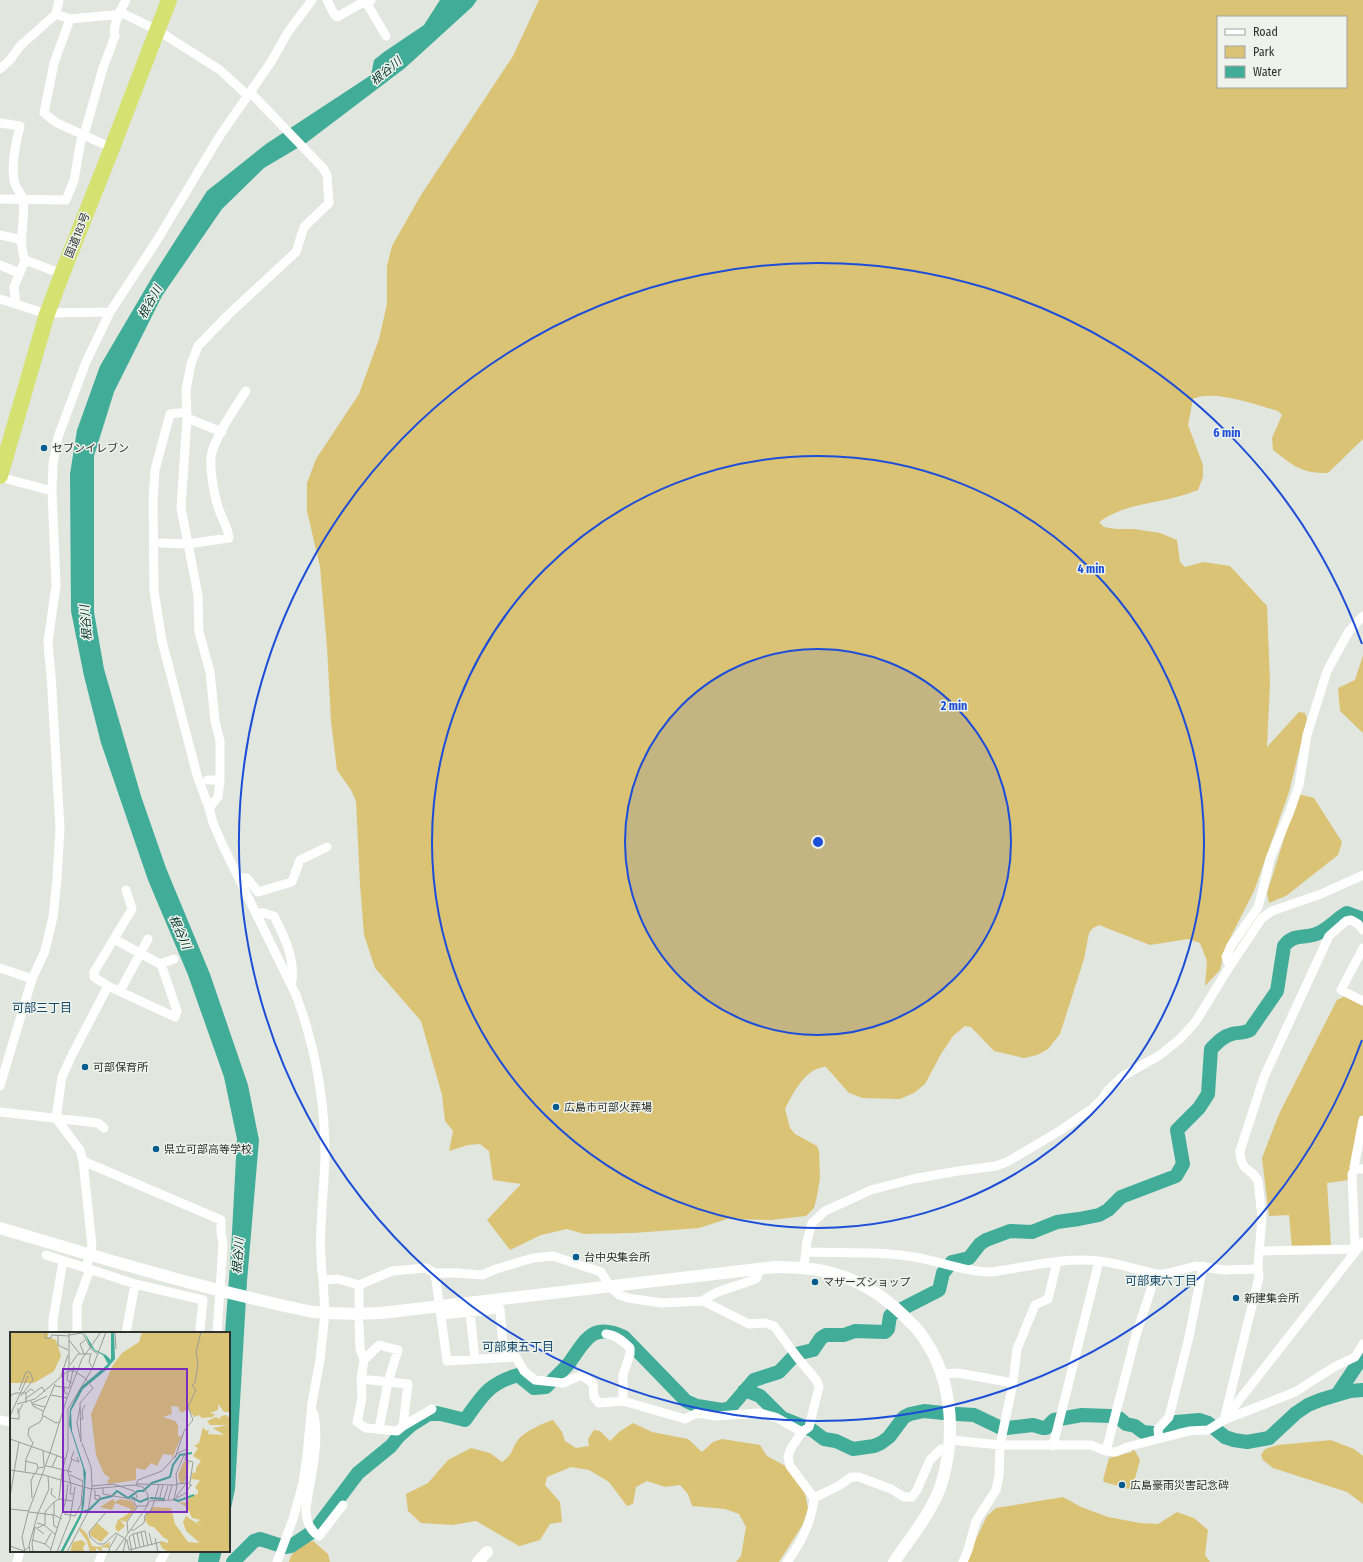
<svg xmlns="http://www.w3.org/2000/svg" width="1363" height="1562" font-family="'Fira Sans Condensed','Noto Sans JP',sans-serif">
<style>
.green{fill:#dbc376;fill-rule:evenodd}
.water{fill:#41ad99}
.lines{fill:none;stroke-linecap:round;stroke-linejoin:round}
.river{stroke:#41ad99;stroke-width:14}
.street{stroke:#fff;stroke-width:9}
.secondary{stroke:#fff;stroke-width:12}
.highway{stroke:#d5e271;stroke-width:16}
.ring{fill:none;stroke:#1d4ed8;stroke-width:2}
.poi-dot{fill:#035c8e;stroke:#eef3ec;stroke-width:1.5}
.labels{text-anchor:middle;stroke-width:3;stroke-linejoin:round;paint-order:stroke}
.street-label{font-size:11px;fill:#2f312e;stroke:#eef3ec}
.poi-label{font-size:11px;fill:#2f312e;stroke:#eef3ec;text-anchor:start}
.water-label{font-size:12px;font-style:italic;fill:#04372f;stroke:#eef3ec}
.neighbourhood-label{font-size:12px;fill:#13486a;stroke:#eef3ec}
.inset-river{fill:none;stroke:#41ad99;stroke-width:2}
.inset-road{fill:none;stroke:#9a9e98;stroke-width:1}
.view{fill:#7b2cbf;fill-opacity:0.15;stroke:#7b2cbf;stroke-width:2}
.inset-edge{fill:none;stroke:#2f312e;stroke-width:2}
.centre{fill:#1d4ed8;stroke:#eef3ec;stroke-width:2}
.ring-label{font-size:12px;text-anchor:middle;font-weight:bold;fill:#1d4ed8;stroke:#eef3ec;stroke-width:3;stroke-linejoin:round;paint-order:stroke}
</style>
<rect width="100%" height="100%" fill="#e1e6de"/>
<!-- green -->
<path class="green" d="M539 0H1363V439L1328 473C1300 473 1294 466 1273 450L1272 438 1282 415 1278 411C1257 405 1213 389 1193 399L1188 425 1203 465V477L1198 490C1165 504 1128 501 1099 522L1104 527 1116 529H1134L1160 533 1177 540 1180 562 1185 567 1203 562 1230 566 1267 606 1270 683 1267 747 1299 712 1305 713 1307 719 1289 792 1254 891 1225 948 1220 970 1205 986 1207 961 1200 943 1188 939 1150 945 1099 925 1093 928 1089 933 1084 959 1060 1034 1048 1049 1037 1055 1024 1058 994 1051 971 1027 965 1026 953 1036 941 1054 925 1084 914 1093 900 1099 862 1098 855 1095 849 1093 826 1067C806 1067 793 1093 785 1109L790 1128 795 1134 817 1146 819 1151 820 1178 817 1196 814 1208 806 1216 771 1220 727 1219 699 1228 634 1233 584 1234 567 1229 541 1235 510 1250 487 1220 521 1184 493 1180 489 1151 480 1144 468 1145 449 1151 453 1131 445 1121 442 1095 421 1021 375 968 364 935 360 884 356 801 351 790 337 770 331 721 327 647 320 567 307 511V483L316 459 359 394 379 339 387 304V266L392 246 421 195 513 56ZM1218 17H1346V87H1218Z
M1363 655V733L1340 711 1338 688 1355 680Z
M1298 794 1314 798 1342 842 1338 855 1286 896 1269 903 1267 893Z
M1345 996 1363 1006V1119L1349 1180 1327 1183 1331 1246 1292 1249 1289 1215 1269 1216 1262 1158 1279 1114 1337 1000Z
M553 1420 562 1432 565 1441 576 1448 589 1446 588 1439 594 1430 600 1431 610 1441 619 1432 633 1423 652 1432 688 1439 702 1452 713 1442 722 1439 760 1445 767 1456 789 1468 804 1489 808 1508 803 1524 779 1562H736L741 1556 746 1527 739 1514 725 1509 692 1506 688 1494 680 1485 665 1487 647 1481 636 1487 633 1504 627 1506 609 1482 589 1470 571 1467 547 1477 545 1485 560 1502 562 1522 550 1524 540 1540 519 1546 476 1521 452 1525 421 1523 408 1511 406 1494 428 1483 448 1460 471 1448 490 1453 502 1462C515 1453 510 1450 518 1440 522 1433 545 1422 553 1420Z
M1331 1440 1354 1449 1363 1456V1504L1347 1492 1273 1468 1263 1460 1261 1455 1265 1449 1278 1445Z
M1132 1449 1135 1451 1140 1460 1132 1490 1104 1482 1103 1480 1109 1458 1132 1452Z
M1063 1497 1081 1507 1108 1517 1140 1523 1158 1524 1177 1512 1194 1518 1208 1530 1205 1555 1210 1562H965L987 1516 996 1508Z
M313 1541 328 1554 330 1562H289C291 1551 302 1544 313 1541Z"/>
<!-- water -->
<path class="water" d="M440 0H477L472 7 405 68 306 143 264 168 222 209 162 296 114 392 94 456V612L104 669 141 796 166 868 210 974 248 1085 259 1140 247 1281 235 1489 229 1518V1333H225L231 1251 237 1139 224 1077 188 975 148 880 101 743 84 676 71 611 70 474 77 430 100 366 154 274 207 191 266 144 371 75 374 60 384 52 424 25Z
M200 1551H222L219 1562H198Z"/>
<g class="lines">
<!-- river -->
<path class="river" d="M744 1391 750 1392 760 1396 782 1418 812 1430 824 1439 836 1441 853 1449 874 1446 881 1443 889 1437 904 1417 910 1414 924 1411 943 1413
M1337 1395 1363 1356
M957 1414 974 1415 999 1427 1007 1428 1033 1425 1043 1428H1046L1054 1420 1082 1415 1110 1416 1119 1418 1126 1424 1135 1426 1143 1432 1153 1433H1162L1176 1422 1199 1420 1208 1423 1225 1437 1234 1440 1247 1442 1269 1438 1296 1413 1308 1405 1320 1400 1350 1391 1363 1390
M233 1562 254 1541 260 1539 285 1547 291 1546 315 1530 358 1473 391 1446 399 1436 411 1425 427 1415 437 1413 465 1420C482 1396 489 1383 518 1375L534 1388 546 1387C553 1379 563 1371 570 1362 586 1339 593 1322 624 1337L686 1401 697 1406 722 1410 730 1408 754 1380 779 1372 796 1354 813 1350 821 1338 826 1335H844L855 1331 885 1332 888 1329 890 1316 892 1314 939 1290 943 1273 952 1262 969 1258 980 1244 986 1240 1010 1231 1032 1232 1057 1222 1079 1219 1099 1215 1108 1210 1121 1197 1176 1176 1183 1164 1177 1130 1199 1108 1208 1094 1211 1049C1217 1043 1223 1036 1232 1034 1239 1032 1243 1034 1250 1030L1277 991 1284 946C1294 933 1303 939 1316 934 1328 930 1336 919 1347 913L1363 919"/>
<!-- street -->
<path class="street" d="M327 0 334 14 337 17 360 4 371 0
M366 2 386 36
M56 14 70 19 54 63 44 113 57 123 112 148
M70 19 124 14 157 30 220 70 247 95
M0 69 10 60 20 46 56 14 59 0
M1 123 20 126C16 143 10 167 15 184 17 190 23 195 23 201 26 220 17 241 25 260L62 274
M0 199 66 200 74 180 81 140 84 135 103 68 115 36C112 25 121 9 126 0
M0 235 22 240
M0 265 19 273
M0 299 47 314
M16 304 14 287 25 260
M48 313 110 312
M187 412 170 414 155 470 153 500 154 591 162 641 197 775 209 808 218 797 220 780V741L215 721 210 672 199 632 198 595 181 508 187 418 186 390 191 364 198 346 228 315 296 252 304 227 329 203 327 175 323 168 250 92
M187 418 222 432
M0 477 52 491
M161 543 188 544 229 538C228 527 221 517 218 507 214 494 210 471 211 458 212 441 236 406 246 391
M208 780H220
M209 808 213 823 223 846 296 995C315 1046 325 1100 325 1156 324 1197 317 1239 323 1280
M240 878H247L258 892 292 882 300 860 327 847
M126 890 132 909 94 972V977L108 986 175 1017 177 1011 161 964
M257 913H264L274 916C284 936 295 958 292 981
M114 939 160 964 174 959
M1363 948 1341 990 1363 1001
M1230 966 1226 957 1231 946 1258 907 1262 893 1270 859 1290 811 1299 785 1307 735 1327 671 1349 631 1363 616
M0 968 32 979
M120 991 148 939
M0 1086 32 979 45 951 53 917 57 879 60 828 51 674 49 656 48 641 56 586 52 491 53 464 58 437 86 362 110 312 156 242 219 137 271 62 288 32 312 0
M0 1112 98 1123 104 1128
M1363 1120 1354 1167 1357 1169H1363
M83 1161 221 1220V1232L223 1245 217 1333
M1260 1251 1357 1249 1355 1246 1352 1174 1355 1169
M807 1252C844 1253 883 1251 920 1258 944 1263 967 1272 992 1272 1026 1267 1064 1257 1099 1261 1118 1263 1138 1270 1156 1274H1164L1196 1266 1224 1270 1256 1269 1258 1268
M46 1255 135 1284 203 1300 200 1329
M804 1267 807 1241 812 1223 825 1211 871 1190 913 1179 958 1171 996 1166 1007 1162 1061 1130 1093 1108 1103 1098 1108 1090 1123 1076 1160 1055 1181 1038 1196 1021 1230 966 1262 918 1272 911 1321 894 1363 875
M86 1268 92 1246 83 1161 80 1150 58 1121 57 1111 62 1077 72 1055 108 986
M435 1273 447 1361 516 1357 524 1371 535 1380 563 1383 582 1375 593 1384 594 1397 599 1403 623 1401 685 1419 697 1413 716 1416 760 1413 775 1417 802 1432
M703 1301C718 1288 739 1287 757 1278L759 1268
M359 1305V1285
M470 1312 475 1359
M441 1315 500 1309 504 1358
M359 1323 360 1349 364 1360 361 1379 362 1398 357 1422 366 1428 397 1431 403 1426 408 1384 361 1379
M53 1333V1320L63 1261
M77 1333V1305L90 1269
M126 1333 135 1284
M606 1334C616 1335 623 1341 630 1348V1354L623 1375V1401
M364 1360 379 1345 398 1350 388 1382 379 1429
M942 1374 958 1373 1013 1383
M314 1414C320 1446 310 1477 306 1509 306 1519 309 1530 319 1536L343 1505
M1226 1417 1363 1242
M0 1420 11 1422
M1224 1420 1259 1277 1258 1265 1262 1217 1258 1181C1251 1166 1241 1174 1240 1151L1264 1077 1329 936 1346 921 1351 920 1358 924 1363 930
M403 1426 432 1409
M1159 1438 1158 1429 1169 1417 1189 1337 1203 1266
M951 1440 1000 1445H1091L1106 1451 1116 1452 1127 1447 1189 1431 1208 1430 1224 1420 1295 1392 1334 1367 1355 1357 1363 1344
M1053 1446 1099 1261
M1106 1451 1136 1335 1156 1274
M814 1498 840 1485 851 1477H859L891 1489 904 1497H912L917 1490 930 1460 941 1449 949 1450
M17 1562 20 1551
M99 1562 103 1551
M160 1562 166 1551
M277 1562 293 1519 303 1483 307 1455 312 1403 320 1360 325 1313 323 1280 338 1279 359 1285 392 1271 426 1268 435 1273H457L482 1275 496 1269 533 1258 553 1256 601 1272 610 1286 619 1295 628 1298 662 1303 703 1301 749 1324 765 1323 774 1326 797 1357 817 1381 819 1387 809 1427 802 1432 791 1448 788 1457 790 1466 814 1498C812 1522 801 1543 787 1562
M963 1562 968 1550 976 1521 996 1490 999 1476 1000 1445 1013 1383 1017 1349 1035 1305 1048 1299 1057 1262"/>
<!-- secondary -->
<path class="secondary" d="M0 1228C104 1259 207 1290 313 1312 336 1314 358 1314 381 1313L775 1267C796 1267 816 1268 835 1274 861 1281 883 1296 902 1314 907 1319 912 1324 917 1329 952 1372 957 1431 942 1482 933 1511 911 1537 894 1562
M478 1562 487 1552"/>
<!-- highway -->
<path class="highway" d="M0 476 47 314 62 274 112 148 169 0"/>
</g>
<!-- distance rings -->
<circle cx="818" cy="842" r="193" fill="#1d4ed8" fill-opacity=".12"/>
<g class="ring">
<circle cx="818" cy="842" r="193"/>
<circle cx="818" cy="842" r="386"/>
<path d="M1362 1040A579 579 0 1 1 1362 644"/>
</g>
<!-- markers -->
<g class="poi-dot">
<circle cx="44" cy="448" r="4"/>
<circle cx="85" cy="1067" r="4"/>
<circle cx="556" cy="1107" r="4"/>
<circle cx="156" cy="1149" r="4"/>
<circle cx="576" cy="1257" r="4"/>
<circle cx="815" cy="1282" r="4"/>
<circle cx="1236" cy="1298" r="4"/>
<circle cx="1122" cy="1485" r="4"/>
</g>
<g class="labels">
<!-- street labels -->
<g class="street-label">
<text transform="translate(77 235) rotate(-68)" y="4">国道183号</text>
</g>
<!-- poi labels -->
<g class="poi-label">
<text x="52" y="452">セブンイレブン</text>
<text x="93" y="1071">可部保育所</text>
<text x="564" y="1111">広島市可部火葬場</text>
<text x="164" y="1153">県立可部高等学校</text>
<text x="584" y="1261">台中央集会所</text>
<text x="823" y="1286">マザーズショップ</text>
<text x="1244" y="1302">新建集会所</text>
<text x="1130" y="1489">広島豪雨災害記念碑</text>
</g>
<!-- water labels -->
<g class="water-label">
<text transform="translate(386 71) rotate(-40)" y="4">根谷川</text>
<text transform="translate(150 302) rotate(-61)" y="4">根谷川</text>
<text transform="translate(86 623) rotate(-95)" y="4">根谷川</text>
<text transform="translate(180 932) rotate(66)" y="4">根谷川</text>
<text transform="translate(238 1256) rotate(-85)" y="4">根谷川</text>
</g>
<!-- neighbourhood labels -->
<g class="neighbourhood-label">
<text x="42" y="1012">可部三丁目</text>
<text x="1161" y="1285">可部東六丁目</text>
<text x="518" y="1351">可部東五丁目</text>
</g>
</g>
<!-- overview -->
<g transform="translate(10 1332)">
<rect width="220" height="220" fill="#e1e6de"/>
<path d="M0 0H38V5L46 8 51 24 44 39 24 51H0ZM132 0H220V80H214L208 72V78L200 81 205 82 203 85 192 86 189 83 184 85 178 76 172 81 169 78V75L161 74 162 82 153 85 165 89 168 93V105L172 103 162 127V123L153 122 147 134 141 131 135 138 126 136V148L99 152 97 149 100 146 94 142 86 123 81 82 103 33 112 21 129 10ZM211 84 216 83 220 87V220H159L152 216 150 212 151 209 158 211V208L153 205 144 195 139 194 135 188 136 182 143 175 161 176 165 192 178 210 190 211 176 199 173 190 176 184 192 195 186 190 191 188 182 186 177 175 168 170 178 171 179 164 188 162V158L185 156 190 148 181 147 183 140 186 141V136L191 129 183 124 188 116 184 114 189 111 193 95 196 99 199 98 198 102 214 103 203 96 218 93H200L197 89 206 85 210 87ZM174 129 179 131 174 151H170L168 143ZM103 167 105 170 110 167 122 169 126 175 116 190 110 188 115 194 108 200 105 196 108 188 118 182 121 177 105 171 102 178 90 175ZM87 191 99 201 91 210 81 204 80 200ZM71 196 77 202 82 214 90 215 100 210 99 216 92 215V220L86 216V220H80L77 209 69 198ZM72 208 76 212 73 215 74 220H60L63 210Z" fill="#dbc376"/>
<path d="M74 0 85 18 96 23 101 28V0H104L105 27 96 38 73 57 61 79 62 99 76 141 74 173 71 185 53 220H50L71 180 74 152 73 136 59 93 60 77 71 55 98 32 93 23 85 19 80 14Z" fill="#41ad99"/>
<path class="inset-river" d="M120 164 130 170 139 166M140 166 155 167M163 167 168 169 184 163M72 180 79 178 90 167 102 164 107 159 118 166 128 159H133L142 151 160 145 163 133 170 123 182 121"/>
<path class="inset-road" d="M35 0V6H41L42 3 59 4M59 0V33L57 48 62 51M72 0 81 17 88 22M105 0 106 17M48 3V13L58 18M59 3 72 1M59 8 70 22M81 21 79 30 82 35M74 22 70 12 75 8M60 33 68 22H80M59 39H64L75 46M51 44 58 23M53 49 55 61 58 62M45 52 32 83 46 91 49 90M45 54 59 56 64 34M9 58 16 40H20L23 48 11 64M41 63 57 66M15 67 32 55 35 60M0 68 1 63 6 61H16M21 69 23 74 33 79M16 71V61L21 57 24 59M22 71 37 64M7 72 25 67 58 39M23 72 35 75M70 75 67 91 71 110M8 76V81L13 72M0 84 18 44M0 86 9 87V80M70 87H73L72 79 75 73M0 107 40 121M71 110 70 71 83 56 75 46M72 111 81 135 82 154M33 119 34 134M64 119 61 127 69 130 67 125M40 121 56 127M165 126 174 99 183 88 178 75 186 58 182 53 185 51 188 31 186 20 191 0M15 129 27 132 28 136M36 134 42 135 47 124M42 135 62 140M0 138 34 143 81 157 123 153 133 155 138 163V173L105 220M15 140 16 127 23 111 18 103 19 96 30 90 33 84M25 142 28 136 34 135M58 152 56 168 62 169M126 152 167 153M167 152 176 151V144M61 153 58 139 62 127M61 153 60 162H63M126 153 128 148 152 139 168 121 177 117 175 128 183 130 180 151M42 156 41 162 46 166M93 156V162L126 168M85 158V167L89 168 90 164 85 163M0 165 9 110M166 165 177 150 182 154M22 166 21 149 24 142M164 167 167 154 166 142 174 123H177M158 168 162 153M139 169 163 168 176 161 181 152M149 169 153 152M153 170 158 154M127 174H136L139 170M0 177 19 179M97 179 79 200 80 205 88 212H94L106 201 117 208 119 218 151 210M19 180 44 183 52 187M54 182 65 184 71 172 73 149 60 143M43 183 44 194 48 196M44 183V170L49 167M27 191 34 193 27 196M34 193 46 203M35 193V180L44 170M121 198H124L134 191 135 183 140 180 143 173 149 153M131 200 134 214M127 201 130 215M139 201 142 213M123 202 126 216M145 206 148 220M23 208 35 212M0 214 14 219 19 215M41 217 35 212 41 201M15 220 12 205 18 181 40 121 57 66 72 27 91 0M20 220 19 213 28 181 39 157 38 145M26 220 23 219 22 212 25 195 34 202M40 220 56 168 49 167 52 139 58 118V77L82 37 96 0M47 220 60 187 65 155M57 220 78 180 82 154 103 152 124 159 127 164 124 170 127 175 117 190 118 201M100 220 99 217 107 203M113 220 116 207M122 220 119 205 123 202 135 199 138 214"/>
<path class="view" d="M53 37H177V180H53Z"/>
<rect width="220" height="220" class="inset-edge"/>
</g>
<circle cx="818" cy="842" r="6" class="centre"/>
<g class="ring-label">
<text x="1227" y="437">6 min</text>
<text x="1091" y="573">4 min</text>
<text x="954" y="710">2 min</text>
</g>
<!-- legend -->
<rect x="1217" y="16" width="130" height="72" fill="#eef3ec" stroke="#a2a5a0"/>
<rect x="1225" y="29" width="20" height="6" fill="#ffffff" stroke="#a2a5a0"/>
<text x="1253" y="36" font-size="12" fill="#2f312e">Road</text>
<rect x="1225" y="46" width="20" height="12" fill="#dbc376" stroke="#a2a5a0"/>
<text x="1253" y="56" font-size="12" fill="#2f312e">Park</text>
<rect x="1225" y="66" width="20" height="12" fill="#41ad99" stroke="#a2a5a0"/>
<text x="1253" y="76" font-size="12" fill="#2f312e">Water</text>
</svg>
